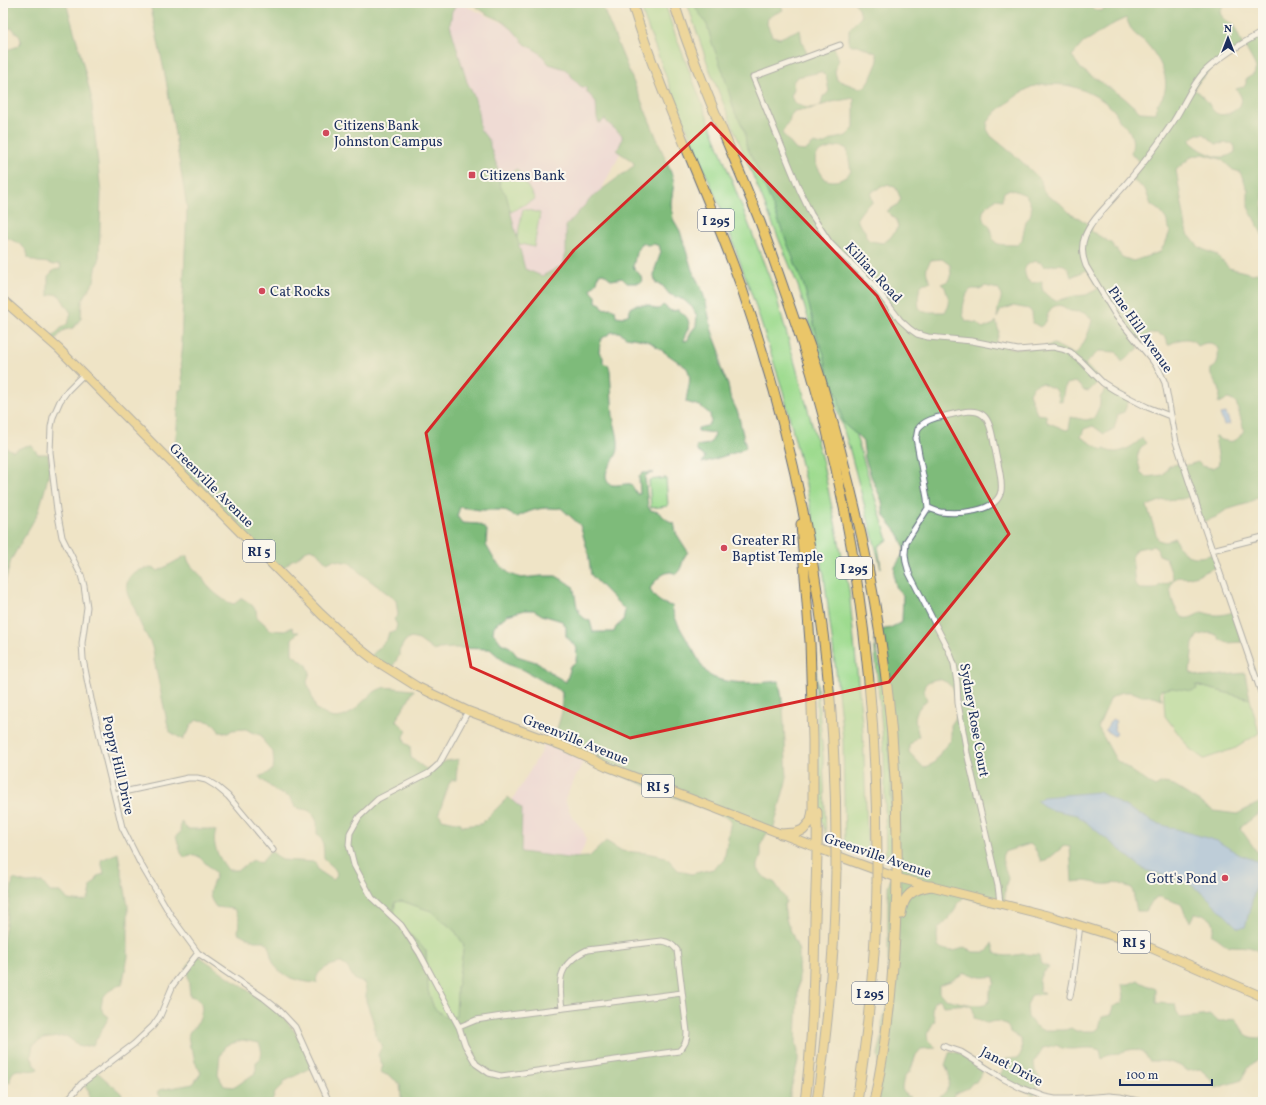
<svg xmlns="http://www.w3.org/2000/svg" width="1266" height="1105" font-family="Vollkorn,serif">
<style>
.built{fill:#efd0e5}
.green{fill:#9edb8f;stroke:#5c8576}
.forest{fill:#7ebb7a;stroke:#4c756c;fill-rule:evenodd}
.water{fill:#83b2ee;stroke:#4f70a6}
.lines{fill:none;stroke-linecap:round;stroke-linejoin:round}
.minor-casing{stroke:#656e82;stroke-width:7}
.primary-casing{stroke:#656e82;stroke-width:10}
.motorway-casing{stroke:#656e82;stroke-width:11}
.minor{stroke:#fff;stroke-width:5}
.primary{stroke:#eac669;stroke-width:8}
.motorway{stroke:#eac669;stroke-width:9}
.motorway-bridge-casing{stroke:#656e82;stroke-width:11;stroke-linecap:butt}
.motorway-bridge{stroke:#eac669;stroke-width:9}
.marked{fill:none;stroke:#d62828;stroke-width:3;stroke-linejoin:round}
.poi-dot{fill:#d1495b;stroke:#fbf7ec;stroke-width:1.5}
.labels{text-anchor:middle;stroke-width:4;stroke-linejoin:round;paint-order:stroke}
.shield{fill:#fbf7ec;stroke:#5e6b89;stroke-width:1}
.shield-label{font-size:13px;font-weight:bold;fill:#1b2f5e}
.poi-label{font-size:14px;fill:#1b2f5e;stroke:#fbf7ec;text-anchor:start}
.street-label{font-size:14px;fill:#1b2f5e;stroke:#fbf7ec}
</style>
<rect width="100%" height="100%" fill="#fbf7ec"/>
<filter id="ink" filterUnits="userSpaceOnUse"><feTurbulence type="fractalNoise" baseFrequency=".025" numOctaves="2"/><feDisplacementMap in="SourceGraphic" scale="8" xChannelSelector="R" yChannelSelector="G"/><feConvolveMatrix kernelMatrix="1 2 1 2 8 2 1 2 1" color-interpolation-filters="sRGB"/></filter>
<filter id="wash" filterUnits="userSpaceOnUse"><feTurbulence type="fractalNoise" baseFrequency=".012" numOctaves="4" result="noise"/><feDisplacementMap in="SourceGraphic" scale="16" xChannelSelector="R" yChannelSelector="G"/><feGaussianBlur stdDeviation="0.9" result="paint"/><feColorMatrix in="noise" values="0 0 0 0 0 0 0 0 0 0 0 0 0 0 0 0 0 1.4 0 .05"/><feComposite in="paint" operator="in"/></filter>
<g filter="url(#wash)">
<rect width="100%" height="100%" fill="#efe4c6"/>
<!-- built -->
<path class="built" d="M183 3H459L597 66 627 140 540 309Z
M543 743 583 760 581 766 565 799 571 815 584 832 586 839 583 849 578 858H568L520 852 522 809 512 801 542 750Z"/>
<!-- green -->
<path class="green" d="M640 3H665L673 29 775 292 822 460 849 590 863 733 868 856 845 847 843 740 836 671 824 575 806 485 783 391 754 301 721 209 676 103 644 17Z
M687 3H705L805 270 888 540 878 546 881 568 849 447 798 286 709 68Z
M517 169 535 199 509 213 490 184Z
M523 209 540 213 534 247 516 243Z
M666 478 668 506 651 508 649 480Z
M874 639 881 669 890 757 892 848 886 858 884 752Z
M814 643 823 757 826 835 821 820Z
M1163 684 1196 685 1250 699 1259 733 1236 748 1204 759 1190 749 1165 716Z
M402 901 431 911 455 931 464 945 457 989V1016L450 1018H447L434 1008 428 991 426 951 394 918 395 902Z"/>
<!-- forest -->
<path class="forest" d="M3 3H66L79 48 91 96 101 193 99 261 97 264 94 281 82 301 81 318 79 321 73 328 64 330 53 342 50 339 61 328 68 323 71 313 66 306 60 296 54 294 49 296 48 293V276L54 270 60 269 61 265 57 264 54 265C43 260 39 265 28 258 28 245 13 241 3 236V51L16 47 21 42 20 37 12 28 3 29Z
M150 3H458L452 11 450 25 467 82 474 96 478 110 480 129 490 142V146L497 166 501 188 506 194 525 269 542 276 563 265 566 251V226L593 196 635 165 632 161 617 151 622 140V135C618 131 613 128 609 124 608 123 606 121 605 119L602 122 599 123 597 118 596 102 587 92 586 88 580 86 565 69 549 64 540 53 525 44 512 29 502 21 487 14 471 3H602L605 13 672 175 674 183 671 203 673 219 680 231 692 270 702 290 706 303 712 331 720 352V366L728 385 730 396 738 413 746 448 741 450 740 451 702 463 705 457 697 451 696 446 709 444 713 439 714 433 698 431V428L707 426 711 422 710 414 700 406 686 402C687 390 693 379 687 368L650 342 639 339 626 337 619 332H612L601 339 599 352 603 357V363L608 365 610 370C611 386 612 402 613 417 615 428 619 437 618 448 617 462 599 470 609 484 617 487 623 483 631 484L637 494H640L639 477 643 473H654L648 474 645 477 648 506 650 510 658 512 671 523 674 522 676 533 688 552C681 559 684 567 676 574 674 573 672 572 670 572 661 573 654 582 650 589 654 599 662 604 672 606 674 620 683 633 690 645 696 654 700 665 707 673 719 686 763 683 779 681L783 706 787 778 772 834 767 833 761 844V856L758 865V869L764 877 775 883 785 898 786 902 784 905 786 919 799 951V964L798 966 799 976 798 993 796 1042 798 1051V1062L790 1092V1102H404L401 1097 400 1084 391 1077 380 1072 383 1066 378 1055 382 1046 375 1034 373 1021 366 1001V989L364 983 355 980 347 967 341 963C332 964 313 971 317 983 312 983 307 982 302 981 280 977 271 966 269 945L264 941H254L238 933 239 918 234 909 216 907C204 891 213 889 216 873L198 856 189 855 185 858 181 853 176 836 180 833 181 821 184 826 188 829H207L216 831C211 845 219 858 228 870H238L253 860 261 863 271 851 282 860 315 862 318 870 333 880C343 872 330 865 324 859 323 851 325 838 317 834V822L313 814 308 810 301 809 295 807 290 797 277 792 260 778V776C276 772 274 766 273 752L264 742 262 736 258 734 251 732 246 729 232 730 228 733 219 732C216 721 207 721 197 720L191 725 188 733 185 735 183 740 169 731 154 660C155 646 145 635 140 623 137 617 136 611 133 605 131 601 128 597 127 592 124 573 139 568 155 568L158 571 187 555C187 564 195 569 201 576 203 578 204 581 206 584 213 592 224 602 234 604L242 598 251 604 256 610 257 617 271 630 285 631 292 627 294 632H299L292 639V654L307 665 310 672 307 682 316 709C321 712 326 715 330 717 354 723 363 693 383 688 388 686 407 690 414 690L396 720 407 731 404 736 405 743 410 746 411 758 426 769 446 761 459 759 457 768 456 780H452L449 784 439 813 442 819 461 823 462 826 481 824 508 797 522 809 521 852 568 858 589 857 606 841 622 851 646 853 666 857 678 870 691 874 713 869 724 860 731 820 729 818 653 789 552 746 562 712V692L524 670 507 664 490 649 454 648 439 649 434 651 419 640 411 638 405 641 399 651V656L391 669 371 656 387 639 389 632H395L397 625 394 619 398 615 396 600 364 576 350 563 333 560 327 563 316 551 310 549 305 551 296 559 292 560 281 570 173 462 177 427 179 390 183 389 181 360 183 343H181L187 208 166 80ZM641 243H644L647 245 654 244 659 246 661 252 655 269 654 277 656 283 663 286 669 294 684 300 692 307 697 316 696 326 691 332 688 340 684 341C684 337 685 335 687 331 692 321 686 315 678 310L671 311 663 305 659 309H655L648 305H635L631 308 629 314 623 317 616 316 615 310 611 308 603 309 601 304 596 302V296L592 292 591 289 597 282 599 274 603 273 612 280 622 278 627 283H639L642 281 641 276 633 267 636 253ZM460 507 480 510H503L517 517C527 512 537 508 548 508 552 508 556 509 561 508L580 525 588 552 591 575 625 610 623 621 616 627 614 632H593L590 621C574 616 577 599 573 586L556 576H542L521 578 510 574 495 561 486 545 487 530 479 524 462 523 457 516ZM525 610H534L542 615 562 621 566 627V636L577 648 576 662 569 667 570 670 566 682 552 674 539 663 517 656 510 647 501 643 496 636 493 633 494 626 507 615ZM402 901 431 911 455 931 464 945 457 989 456 1016 450 1018H447L434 1008 428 991 426 951 394 918 395 902Z
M695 3H779L783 10 768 17 767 24 772 36 780 38 800 29 802 42 808 55 834 47 838 59 835 72 837 80 858 88 865 87 870 80 878 61 876 53 858 45H849V29L861 17 859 8 854 3H1089L1093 9 1101 11 1112 3H1182L1186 6 1185 3H1224L1220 13 1224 19 1233 24 1243 45C1221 59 1209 68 1194 89 1198 93 1203 96 1206 100 1210 104 1212 112 1218 114 1224 117 1240 110 1241 103 1243 98 1239 93 1236 89L1243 87 1246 84V79L1254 74 1256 68 1254 63 1244 45 1263 33V236L1248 207V190L1240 172 1233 170 1221 159 1203 154 1191 157 1176 170 1187 233 1200 248 1217 255 1229 268 1253 274 1263 271V494L1249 503 1226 510 1216 517 1203 522 1192 496 1182 499 1163 500 1147 506 1158 540 1165 542 1175 538C1182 558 1194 560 1213 554L1216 567C1208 570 1199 575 1190 577 1185 579 1178 575 1173 580 1166 587 1175 616 1185 618 1190 619 1198 614 1202 612 1215 616 1220 616 1233 612L1242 642 1228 643 1220 640C1215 630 1205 633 1197 636L1193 644 1190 671 1191 673 1203 677 1245 673 1250 699 1196 685 1197 689 1192 691 1172 688 1161 690 1160 695 1162 699 1154 696H1142L1132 692H1122L1111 698 1098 727 1116 760 1155 787 1162 783 1171 784 1214 811 1237 814 1263 801V810L1240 828 1257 852 1263 854V947L1258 952C1253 945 1239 947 1231 946L1229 947 1216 937 1211 935 1214 928 1213 921 1203 914H1195L1191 922 1185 914 1183 908 1181 904 1160 897H1157L1150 903 1145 911H1137L1132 888 1115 882C1106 888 1093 881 1082 881 1079 881 1075 882 1072 882L1070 847 1064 846 1046 861 1041 862C1038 854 1036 849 1030 844L1004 852C999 860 1007 870 1008 879 1004 887 1006 898 1003 908L964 897 957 904 955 910 949 918 938 929 937 936 938 947C949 952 955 952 965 947L973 952H986L989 949 992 943 995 953C1005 958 1014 955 1023 954 1029 954 1034 955 1039 955L1041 964 1049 967C1039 974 1038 980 1040 991L1044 994 1032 995 1027 1005 1028 1017 1035 1026 1042 1030H1065L1071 1028 1076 1031H1095L1099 1028 1102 1017 1111 1015 1113 1010 1114 1006 1122 1003 1124 997 1122 984H1129L1138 980 1142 983 1156 989V1003L1175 1004 1177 1013 1180 1018 1211 1015C1216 1024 1226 1021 1234 1018 1239 1021 1239 1025 1242 1029 1246 1038 1255 1038 1263 1038V1061L1257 1060C1249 1066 1246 1071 1242 1080L1216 1088 1212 1080 1200 1069 1188 1071C1175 1061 1165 1061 1149 1061 1142 1046 1133 1048 1119 1053 1116 1054 1113 1053 1110 1054 1107 1054 1104 1057 1102 1059L1100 1050C1087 1044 1068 1054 1056 1045L1043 1048 1034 1062 1035 1071 1041 1080 1034 1095 999 1076 1007 1064 1006 1059 1018 1058 1022 1052 1021 1039 1010 1032C1008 1022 997 1019 988 1023L974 1018C974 1014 974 1008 970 1006 966 1003 949 1006 943 1006L941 1001 938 999 933 1003 932 1010 935 1020 927 1034 928 1040 936 1048 921 1049 916 1055 910 1072C903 1075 903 1082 902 1089L906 1096 910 1097 912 1102H875L879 1063 878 1054 882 1037V1019L885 1011 892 1002 888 967V887L893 872 892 806 881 630 890 628 902 622 903 595 897 589 894 578 895 567 903 554 904 546 898 533 884 516 882 501 871 476 865 458 863 442 857 435 845 425 843 422 838 397 827 370 824 354 818 340 804 286 760 174 746 145 745 133 742 125 735 113 723 72 712 43 707 25 696 8ZM1126 18C1128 22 1130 28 1133 32 1136 36 1141 38 1145 42 1160 58 1176 86 1157 104L1156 113 1140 112 1122 96 1081 69 1072 56 1083 43 1115 23ZM821 72 826 76 829 91 826 95 823 96 821 105C809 110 805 108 794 103L791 96 794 89 793 82 797 77ZM1042 84C1049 85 1057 84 1064 85 1079 86 1110 101 1117 115 1118 116 1118 119 1119 120 1121 123 1124 125 1126 127 1133 134 1134 143 1131 153L1142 165 1132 180 1145 189 1151 205 1160 211 1166 219 1170 231 1166 242 1160 252 1133 261 1122 257 1111 243 1091 231 1092 227 1079 218 1072 215 1060 203 1049 197 1043 190 1041 180 1019 159 991 136 987 129 988 122 996 112 1019 94 1031 87ZM854 98V128L846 136 833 139 823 145 814 143 805 151 796 150 782 133 790 120 789 119 794 111 810 109 832 102ZM1197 134H1204L1216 144 1232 143 1235 147V152C1232 154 1227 157 1223 157 1213 158 1196 148 1190 141L1191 139ZM841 146 847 149 851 171C844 181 834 183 824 179 822 174 818 169 816 164 811 150 832 148 841 146ZM888 184 896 188 901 199 897 205 887 211 896 220 898 227 890 238 883 243 870 241 866 237 865 231 859 224 857 218 866 206 873 202 871 195 873 191ZM1010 189 1026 195C1031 204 1035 212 1026 221 1025 228 1023 233 1022 240L1017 245C997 244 993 248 990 226 976 216 984 206 996 199L1002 200 1004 192ZM942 259 950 265 951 274 948 281 941 284 945 287C947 297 953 302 945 312H924L919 308C918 302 917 287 924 283 926 283 929 283 931 282 925 272 925 270 931 260ZM1035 261 1042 263 1044 267C1050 265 1062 262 1067 267 1069 269 1070 274 1071 277L1087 270 1098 289 1086 295 1074 296 1056 301C1047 296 1040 292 1042 281L1032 283 1027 280C1023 269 1023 266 1035 261ZM985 286 998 289C1004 297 1000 300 998 308 998 311 997 315 997 318L1001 310 1013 306 1029 309 1032 313 1033 323 1040 327 1046 322C1047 314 1051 303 1062 306 1065 307 1067 310 1070 311 1080 313 1086 310 1092 320 1089 334 1084 344 1075 355L1054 344 1042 347 1016 349 996 344 999 332 996 321 994 324 984 328 981 327 977 323 966 321C965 318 964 318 963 315 962 309 965 294 970 290 975 287 977 292 985 286ZM1156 333 1166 337 1168 345C1178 340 1190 334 1198 346 1206 342 1212 341 1218 348 1218 357 1220 365 1211 369 1209 377 1215 381 1218 386 1221 391 1220 398 1218 403L1228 399 1236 402 1244 430C1236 443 1233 443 1219 439L1217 436H1215L1219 461 1218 465 1212 468 1202 466 1198 462 1184 466 1181 463 1169 466 1163 475 1146 477 1141 474C1138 457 1133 456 1146 443L1142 438C1133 447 1116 457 1105 449L1102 450 1081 437 1084 429 1093 426 1104 434 1114 429 1118 414 1124 412 1130 398 1108 386 1100 398V405L1094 418 1086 420 1071 417 1069 429 1066 430 1047 422 1046 415 1037 414 1029 393C1033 386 1035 384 1042 383 1053 390 1058 386 1059 401L1062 402 1064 389 1067 384 1075 382 1081 386 1083 390 1089 391 1100 380 1085 364 1099 351 1116 352 1118 354 1122 362 1139 348 1137 344 1150 334ZM1153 546 1157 549 1159 555 1166 558 1173 578 1168 583 1160 585 1155 589H1140L1135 585 1132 555 1136 549ZM939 679 946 682 953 688 958 708 957 716 951 725V740L942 750 934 763 924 768 909 752V746L919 736C914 719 912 713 927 700 921 686 924 681 939 679ZM964 973C970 973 975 976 980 977 984 978 988 976 994 977L995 983 989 992V1002C978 1009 957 1001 945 999L939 992V985L951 981Z
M31 445 38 454H48L50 468 45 489 38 513 11 560 3 590 6 641 4 665 3 667V446L13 451 25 446Z
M118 853 128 905V957L122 985C116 985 106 992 103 998 102 1001 101 1005 101 1008L104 1013 109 1017 93 1045 81 1047 66 1036 43 1039 33 1045 31 1057 38 1069C26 1075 12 1061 10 1082L3 1083V943L13 879 27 883 42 882 50 892H61L68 900C85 902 90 905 91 885 94 883 97 880 97 876L104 874 101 860Z
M196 956H199L280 1013 296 1033 313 1067 283 1082V1085L275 1093 272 1102H160L161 1098 157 1092 159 1090 193 1084 201 1073 195 1062 193 1052 190 1047 188 1036 190 1031C198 1027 206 1007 199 1000 196 997 193 997 190 996L187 966ZM242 1040 259 1043C262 1050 264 1058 256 1062V1069L255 1073 235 1087 224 1086 218 1075 220 1056 225 1046Z
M950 1051 959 1053 984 1069 976 1082 972 1083 968 1088 954 1094 952 1102H939C940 1095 942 1096 946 1091 952 1082 950 1073 945 1065Z
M97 1072 121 1093 125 1102H89V1091L82 1083Z"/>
<!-- water -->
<path class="water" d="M1226 413 1230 424 1224 425 1220 414Z
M1112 719 1116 721 1114 725 1116 727 1114 730 1117 733 1114 736 1105 730Z
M1099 792 1155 823 1217 841 1240 855 1262 863 1245 927 1238 928 1204 894 1187 882 1145 870 1077 815 1048 809 1037 801 1043 797Z"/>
</g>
<g filter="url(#ink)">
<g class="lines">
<defs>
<path id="minor" d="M1263 32C1242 43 1222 55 1205 71 1190 87 1183 108 1171 125 1153 152 1132 178 1110 202 1101 212 1090 223 1085 236 1081 246 1082 256 1086 266L1116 316 1153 361 1159 370 1165 383 1176 442 1203 524 1263 698
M840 45 753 77 800 191 811 214 830 243 842 255 871 282 900 320 910 329 917 334 928 337 972 341 1018 350 1053 347 1062 349 1070 352 1081 361 1103 383 1116 391 1147 407 1170 416
M84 374 68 390 60 401 53 417 51 427 50 452 57 510 62 537 81 575 84 586 87 607 82 643 83 659 91 699 122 827 140 863 173 919 198 953 264 998 280 1011 295 1027 329 1102
M928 508C932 509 936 511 940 512 957 514 997 513 1001 491 1003 478 997 462 995 449 993 440 991 421 983 415 973 407 956 414 945 416 936 417 923 421 918 429 917 432 917 436 916 438L927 498 928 508 906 542 905 554 906 562 909 573 949 651 954 664 957 683 958 703 967 753 998 886 1000 903
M1212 550 1263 537
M468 711 439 764 429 773 378 799 359 817 350 833 349 845 354 865 372 898 401 925 420 954 459 1027 465 1045 476 1064 489 1073 501 1076 679 1051C685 1045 687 1041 687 1032L677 950C672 944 669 942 662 941L587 950C558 964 558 980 562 1008
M114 794 188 778H197L206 780 216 786 228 796 273 850
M1070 996 1073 980 1080 925
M459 1027 476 1020 502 1016 682 993
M943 1046 961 1052 1004 1079 1021 1088 1045 1097 1055 1099H1069L1109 1096 1120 1097 1142 1102
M66 1102 81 1084 134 1044 153 1026 160 1016 173 985 198 953"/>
<path id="primary" d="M3 300 59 349 321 614 349 640 373 659 416 686 468 711 563 746 606 766 846 859 898 878 1053 917 1151 948 1263 997"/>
<path id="motorway" d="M632 3C662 101 708 192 742 289 804 467 836 654 836 842
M674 3C698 78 731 149 760 222 773 257 785 292 797 327 853 496 877 680 877 857
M801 323C809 341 815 361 821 380 829 408 837 436 844 464 885 618 904 777 895 936 892 992 886 1047 874 1102
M781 834 795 833 803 830 811 821 813 810V740L810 642 801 524
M901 914C903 895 913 889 931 886
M805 1102C813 1041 814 980 815 919 816 884 818 848 817 812
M817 1102C828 1025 835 948 836 870
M857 1102C868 1030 876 957 877 884"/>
</defs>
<!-- minor casing -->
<use href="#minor" class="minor-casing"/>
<!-- primary casing -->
<use href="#primary" class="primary-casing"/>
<!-- motorway casing -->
<use href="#motorway" class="motorway-casing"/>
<!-- minor -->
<use href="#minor" class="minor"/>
<!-- primary -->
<use href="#primary" class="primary"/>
<!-- motorway -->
<use href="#motorway" class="motorway"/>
<defs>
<path id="motorway-bridge" d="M836 870V842
M877 884V857"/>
</defs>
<!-- motorway-bridge casing -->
<use href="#motorway-bridge" class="motorway-bridge-casing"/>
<!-- motorway-bridge -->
<use href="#motorway-bridge" class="motorway-bridge"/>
</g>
</g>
<!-- marked area -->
<path d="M0 0H1266V1105H0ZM711 123 877 296 1009 534 889 682 630 738 471 667 426 433 574 250Z" fill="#efe4c6" fill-opacity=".55" fill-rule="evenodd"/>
<path class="marked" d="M711 123 877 296 1009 534 889 682 630 738 471 667 426 433 574 250Z"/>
<!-- markers -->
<g class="poi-dot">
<circle cx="326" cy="133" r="4"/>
<rect x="468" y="171" width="8" height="8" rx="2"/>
<circle cx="262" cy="291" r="4"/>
<circle cx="724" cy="548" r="4"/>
<circle cx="1225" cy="878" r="4"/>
</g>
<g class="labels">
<!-- shield labels -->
<g class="shield">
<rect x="698" y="209" width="36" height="22" rx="3"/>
<rect x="243" y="540" width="32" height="22" rx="3"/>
<rect x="836" y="557" width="36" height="22" rx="3"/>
<rect x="642" y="775" width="32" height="22" rx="3"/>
<rect x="1118" y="931" width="32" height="22" rx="3"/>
<rect x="852" y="982" width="36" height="22" rx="3"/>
</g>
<g class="shield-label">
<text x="716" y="225">I 295</text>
<text x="259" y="556">RI 5</text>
<text x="854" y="573">I 295</text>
<text x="658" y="791">RI 5</text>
<text x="1134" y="947">RI 5</text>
<text x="870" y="998">I 295</text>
</g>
<!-- poi labels -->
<g class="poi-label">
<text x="334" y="130">Citizens Bank<tspan x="334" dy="16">Johnston Campus</tspan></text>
<text x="480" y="180">Citizens Bank</text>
<text x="270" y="296">Cat Rocks</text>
<text x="732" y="545">Greater RI<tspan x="732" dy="16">Baptist Temple</tspan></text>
<text x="1217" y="883" text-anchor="end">Gott's Pond</text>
</g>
<!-- street labels -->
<g class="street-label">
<text transform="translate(874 272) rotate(47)" y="5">Killian Road</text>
<text transform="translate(1141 329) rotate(55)" y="5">Pine Hill Avenue</text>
<text transform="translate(212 485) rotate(45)" y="5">Greenville Avenue</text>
<text transform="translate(975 720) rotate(80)" y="5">Sydney Rose Court</text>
<text transform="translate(576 739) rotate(22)" y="5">Greenville Avenue</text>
<text transform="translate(119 765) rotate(77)" y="5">Poppy Hill Drive</text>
<text transform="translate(878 855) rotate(19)" y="5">Greenville Avenue</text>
<text transform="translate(1012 1066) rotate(28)" y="5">Janet Drive</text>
</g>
</g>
<!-- margin -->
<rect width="1266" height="1105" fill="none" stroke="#fbf7ec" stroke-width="16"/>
<!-- north arrow -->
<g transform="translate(1228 38)" stroke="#fbf7ec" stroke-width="3" paint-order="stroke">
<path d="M0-3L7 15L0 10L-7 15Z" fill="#1b2f5e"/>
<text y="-6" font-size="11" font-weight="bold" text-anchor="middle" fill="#1b2f5e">N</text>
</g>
<!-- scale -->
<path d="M1120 1079v6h92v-6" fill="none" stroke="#1b2f5e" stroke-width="2"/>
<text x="1126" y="1079" font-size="12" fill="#1b2f5e" stroke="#fbf7ec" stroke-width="3" paint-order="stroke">100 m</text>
</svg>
